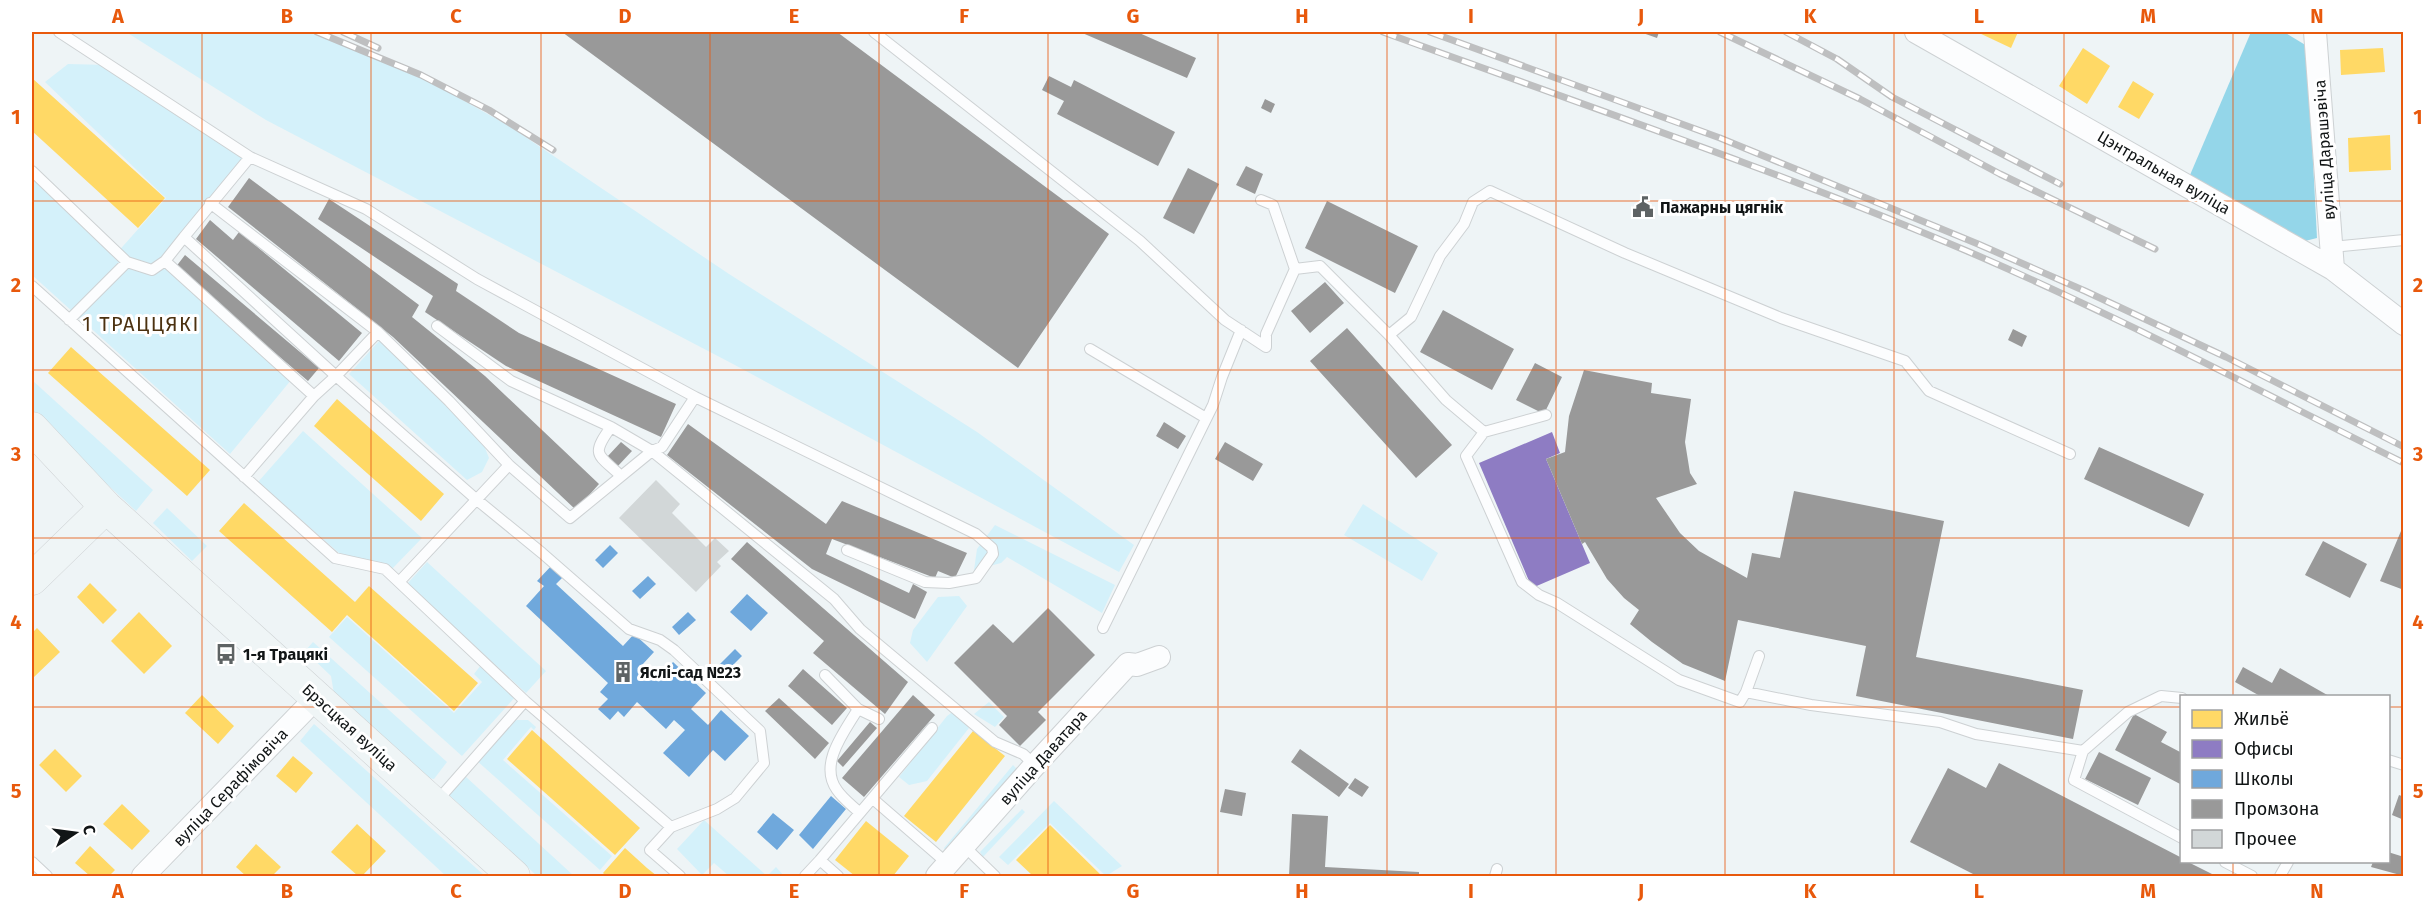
<svg xmlns="http://www.w3.org/2000/svg" width="2435" height="908" font-family="'Fira Sans',sans-serif">
<style>
.green{fill:#d4f1fa}
.forest{fill:#94d6e9}
.homes{fill:#ffd966}
.offices{fill:#8e7cc3}
.schools{fill:#6fa8dc}
.industry{fill:#999}
.building{fill:#d2d7d8}
.lines{fill:none;stroke-linecap:round;stroke-linejoin:round}
.lane-casing{stroke:#cdd1d3;stroke-width:12}
.street-casing{stroke:#cdd1d3;stroke-width:24}
.secondary-casing{stroke:#cdd1d3;stroke-width:33}
.lane{stroke:#fcfdfe;stroke-width:10}
.street{stroke:#fcfdfe;stroke-width:22}
.secondary{stroke:#eff5f6;stroke-width:32}
.rail-casing{stroke:#bebfc0;stroke-width:7}
.rail{stroke:#fff;stroke-width:4.5;stroke-dasharray:14;stroke-linecap:butt}
.grid{fill:none;stroke:#e8590c;stroke-width:1.5;stroke-opacity:0.55}
.labels{text-anchor:middle;stroke-width:6;stroke-linejoin:round;paint-order:stroke}
.street-label{font-size:16px;fill:#111516;stroke:#fff}
.poi-label{font-size:16px;font-weight:bold;fill:#111516;stroke:#fff;text-anchor:start}
.quarter-label{font-size:20px;letter-spacing:1.5px;fill:#4c3211;stroke:#fff}
.neatline{fill:none;stroke:#e8590c;stroke-width:2}
.grid-label{font-size:20px;text-anchor:middle;font-weight:bold;fill:#e8590c}
</style>
<rect width="100%" height="100%" fill="#eef4f6"/>
<!-- green -->
<path class="green" d="M126 32H310L427 80 509 126 729 274 977 432 1134 545 1119 572 733 364 266 120Z
M68 64 108 65 249 163 162 258 296 374 230 454 32 275V178L115 255 166 198 45 82Z
M380 340 483 443 489 458 482 472 467 480 349 374Z
M32 380 153 490 136 511 32 415Z
M303 431 422 538 392 569 339 553 258 482Z
M1363 504 1438 553 1422 581 1344 535Z
M167 508 207 546 192 561 153 523Z
M995 525 1115 585 1102 613 1007 557 1001 563 974 570 977 549Z
M427 562 546 671 526 693 407 584Z
M959 596 967 606 927 662 910 643 913 630 938 597Z
M347 617 454 713 482 682 474 674 481 665 516 696 462 756 329 637Z
M313 642 447 762 434 779 428 778 334 694 331 676 305 651Z
M989 702 1004 717 995 727 974 714Z
M954 711 969 728 927 781 909 785 899 777 947 716Z
M517 720H528L536 727 534 730 531 727 503 760 612 856 600 870 476 760 508 724Z
M314 724 485 876H446L300 741Z
M1013 765 1016 768 1015 774 947 853 944 848Z
M465 776 574 876H537L448 794Z
M1054 801 1122 866 1106 876 1050 823 1008 865 999 857Z
M1022 809 1025 812 983 857 980 852Z
M704 820 767 876 776 867 784 876H729L714 863 702 875 677 849Z"/>
<!-- forest -->
<path class="forest" d="M2251 32H2284L2307 46 2317 238 2305 241 2190 175Z"/>
<!-- homes -->
<path class="homes" d="M1977 32H2018L2011 48Z
M2083 48 2110 66 2087 104 2059 86Z
M2383 48 2385 72 2341 75 2340 50Z
M32 78 165 198 138 228 32 131Z
M2133 81 2154 94 2139 119 2118 107Z
M2390 135 2391 170 2349 172 2348 138Z
M71 347 210 470 187 496 48 373Z
M337 399 444 494 421 521 314 426Z
M244 503 355 602 369 586 478 683 454 711 347 615 332 632 219 531Z
M90 583 117 610 103 624 77 597Z
M139 612 172 646 144 674 111 641Z
M37 628 60 652 34 677 32 674V633Z
M202 695 234 726 218 744 185 713Z
M532 730 640 828 615 855 507 759Z
M973 731 1005 756 936 842 904 816Z
M55 749 82 776 66 792 39 765Z
M293 756 313 773 296 793 276 776Z
M122 804 150 831 132 850 103 824Z
M866 821 909 856 893 876H855L835 860Z
M357 824 386 851 362 876H358L331 852Z
M1050 825 1102 876H1033L1016 860Z
M256 844 281 867 272 876H246L236 867Z
M90 846 115 870 109 876H90L75 863Z
M625 848 647 868 657 876H606L603 873Z"/>
<!-- offices -->
<path class="offices" d="M1552 432 1560 453 1546 459 1590 563 1532 588 1479 463Z"/>
<!-- schools -->
<path class="schools" d="M610 545 618 553 603 568 595 560Z
M553 564 565 575 556 584 623 646 634 634 654 652 642 665 658 679 673 662 706 693 691 709 708 725 721 710 749 736 725 761 713 750 689 777 663 753 685 730 674 720 666 729 637 702 624 717 618 711 610 720 598 709 608 699 600 692 608 683 526 606 544 586 537 581Z
M648 576 656 584 640 599 632 591Z
M747 594 768 613 751 631 730 612Z
M688 612 696 620 679 635 672 627Z
M735 649 742 656 726 672 719 665Z
M831 796 846 809 813 849 799 835Z
M773 813 794 830 777 850 757 832Z"/>
<!-- industry -->
<path class="industry" d="M562 32H837L1109 234 1018 368Z
M1080 32H1137L1196 58 1187 78Z
M1640 32H1659L1657 38Z
M1049 76 1071 87 1074 80 1175 132 1158 166 1057 114 1064 101 1042 90Z
M1265 99 1275 104 1271 113 1261 108Z
M1246 166 1263 174 1255 194 1236 185Z
M1188 168 1219 184 1194 234 1163 218Z
M249 178 419 305 412 317 485 376 599 484 576 510 393 337 228 207Z
M329 199 458 284 456 291 519 333 676 404 661 437 506 366 425 312 433 296 318 219Z
M1327 201 1418 246 1395 293 1305 248Z
M210 220 233 240 239 232 362 333 339 361 196 239Z
M185 255 319 368 308 381 175 268Z
M1325 282 1344 303 1310 333 1291 311Z
M1443 310 1514 349 1492 390 1420 352Z
M1347 328 1452 445 1416 478 1310 361Z
M2013 329 2027 336 2022 347 2008 340Z
M1535 363 1562 377 1544 414 1516 400Z
M1584 370 1652 383 1651 393 1691 399 1685 442 1690 473 1697 484 1656 498 1680 533 1699 551 1747 578 1752 553 1780 558 1794 491 1944 521 1916 657 2083 690 2073 739 1856 696 1866 646 1738 620 1725 681 1683 664 1652 642 1630 624 1639 610 1624 598 1607 579 1585 542 1582 544 1546 459 1565 452 1569 416Z
M1164 422 1186 436 1178 449 1156 436Z
M688 424 826 524 842 501 967 553 955 578 938 571 935 578 832 539 826 554 909 593 913 584 927 592 915 619 812 569 667 455Z
M621 442 632 451 617 467 607 457Z
M1225 442 1263 464 1253 481 1215 459Z
M2099 447 2204 494 2189 527 2084 479Z
M2401 531 2404 532V590L2380 581Z
M2323 541 2367 564 2350 598 2305 575Z
M747 542 908 682 885 714 813 653 824 641 731 559Z
M1048 608 1095 655 1038 712 1046 720 1020 746 999 725 1007 716 954 663 993 624 1013 643Z
M2243 667 2272 683 2280 668 2329 696H2260L2235 682Z
M803 669 847 708 832 725 788 686Z
M913 695 935 715 864 797 842 778Z
M779 698 829 743 815 759 765 711Z
M2134 714 2167 732 2161 742 2182 753V785L2115 750Z
M870 722 877 728 843 767 837 761Z
M1300 749 1349 784 1339 797 1291 762Z
M2099 752 2151 778 2138 805 2085 779Z
M1999 763 2182 858V862H2188L2216 876H1977L1910 842 1948 768 1986 788Z
M1355 778 1369 787 1362 797 1348 788Z
M1225 789 1246 793 1242 816 1220 812Z
M2399 795 2404 797V820L2392 815Z
M1292 814 1328 816 1325 867 1419 872V876H1289Z
M2388 852 2404 857V876L2371 867 2373 862H2388Z"/>
<!-- building -->
<path class="building" d="M656 480 680 504 672 513 706 547 715 538 729 551 717 562 721 566 696 592 619 518Z"/>
<g class="lines">
<defs>
<path id="lane" d="M59 32 250 157
M874 32 1140 241 1225 320 1266 347V334L1295 269 1320 266 1389 335 1411 317 1440 256 1464 224 1473 202 1490 191 1625 253 1781 318 1905 361 1929 391 2070 454
M32 171 127 262 69 320
M1261 200 1273 205 1295 269
M210 203 378 332 449 401 509 465
M2332 247 2404 240
M165 261 314 396
M127 262 152 270 165 261 184 237
M32 286 335 558 385 569 525 701 437 801
M437 326 511 381 611 427 652 451 834 599 860 629 995 742 1023 754 1035 765
M378 332 336 376 184 237 250 157 366 209 477 279 695 397
M1389 335 1446 400 1484 432 1546 415
M1090 349 1206 418
M611 427C590 456 598 454 621 476
M1484 432 1466 456 1522 582 1539 595 1557 603 1679 680 1740 702 1746 692 1759 656
M244 477 314 396 336 376 477 500 542 553 629 629 660 640 674 650 760 731 764 763 735 798 717 809 671 827 650 850 680 876
M399 582 509 465 570 518 652 451 662 447 695 397 976 534 992 548 993 554 976 578 949 583 925 582 847 550
M1103 628 1213 405 1222 377 1241 330
M825 675 858 709C845 731 818 764 837 790 843 799 853 806 860 813
M1746 692 1811 705 1940 722 1976 734 2083 751 2128 712 2161 696 2182 698
M525 701 671 827
M858 709 879 719
M2083 751 2074 780 2182 838
M2388 760 2404 765
M873 799 948 864
M964 846 995 876
M820 860 932 728
M32 862 47 876
M2225 862 2252 876
M805 876 820 860 838 876
M1495 876 1497 869
M2280 876 2288 862"/>
<path id="street" d="M1916 32 2333 269 2404 324
M2315 32 2333 269
M143 876 317 697
M937 876 1035 765 1128 664 1137 665 1159 657"/>
<path id="secondary" d="M32 428 106 507 514 876
M32 579 106 507"/>
</defs>
<!-- lane casing -->
<use href="#lane" class="lane-casing"/>
<!-- street casing -->
<use href="#street" class="street-casing"/>
<!-- secondary casing -->
<use href="#secondary" class="secondary-casing"/>
<!-- lane -->
<use href="#lane" class="lane"/>
<!-- street -->
<use href="#street" class="street"/>
<!-- secondary -->
<use href="#secondary" class="secondary"/>
<defs>
<path id="rail" d="M317 32 421 75 489 110 553 150
M343 32 378 48
M1383 32C1578 103 1776 170 1967 251 2116 315 2259 391 2404 463
M1430 32 1720 138 1978 244 2085 291 2226 357 2404 447
M1720 32 1860 99 2000 174 2155 249
M1786 32 1837 59 1892 97 2060 184"/>
</defs>
<!-- rail casing -->
<use href="#rail" class="rail-casing"/>
<!-- rail -->
<use href="#rail" class="rail"/>
</g>
<!-- grid -->
<path class="grid" d="M202 32V876M371 32V876M541 32V876M710 32V876M879 32V876M1048 32V876M1218 32V876M1387 32V876M1556 32V876M1725 32V876M1894 32V876M2064 32V876M2233 32V696M32 201H2404M32 370H2404M32 538H2404M32 707H2182M2388 707H2404M2233 862V876"/>
<!-- icons -->
<defs>
<symbol id="civic-bare" viewBox="-9 -9 18 18"><path d="M-.6-6.5H3V-4.5H.6V-3L4-1V1h2V6H-6V1h2V-1L-.6-3ZM-1.2 2.5V6h2.4V2.5Z" fill="#5e6364" stroke="#fff" stroke-width="2.5" paint-order="stroke"/></symbol>
<symbol id="bus-bare" viewBox="-9 -9 18 18"><path d="M-5-6H5V4H4V6H2V4H-2V6H-4V4H-5ZM-3.5-4V0h7V-4ZM-3.5 1.2v1.5H-2V1.2ZM2 1.2v1.5H3.5V1.2Z" fill="#5e6364" stroke="#fff" stroke-width="2.5" paint-order="stroke"/></symbol>
<symbol id="building-bare" viewBox="-9 -9 18 18"><path d="M-4-6H4V6H1V3H-1V6H-4ZM-2.5-4.3h1.7v1.8h-1.7ZM.8-4.3h1.7v1.8H.8ZM-2.5-1h1.7V.8h-1.7ZM.8-1h1.7V.8H.8Z" fill="#5e6364" stroke="#fff" stroke-width="2.5" paint-order="stroke"/></symbol>
</defs>
<g fill-rule="evenodd">
<use href="#civic-bare" x="1628" y="192" width="30" height="30"/>
<use href="#bus-bare" x="211" y="639" width="30" height="30"/>
<use href="#building-bare" x="608" y="657" width="30" height="30"/>
</g>
<g class="labels">
<!-- street labels -->
<g class="street-label">
<text transform="translate(2324 150) rotate(-94)" y="6">вуліца Дарашэвіча</text>
<text transform="translate(2164 172) rotate(30)" y="6">Цэнтральная вуліца</text>
<text transform="translate(350 727) rotate(42)" y="6">Брэсцкая вуліца</text>
<text transform="translate(1043 757) rotate(-48)" y="6">вуліца Даватара</text>
<text transform="translate(230 787) rotate(-46)" y="6">вуліца Серафімовіча</text>
</g>
<!-- poi labels -->
<g class="poi-label">
<text x="1660" y="213">Пажарны цягнік</text>
<text x="243" y="660">1-я Трацякі</text>
<text x="640" y="678">Яслі-сад №23</text>
</g>
<!-- quarter labels -->
<g class="quarter-label">
<text x="141" y="331">1 ТРАЦЦЯКІ</text>
</g>
</g>
<!-- border -->
<rect width="2435" height="908" fill="none" stroke="#ffffff" stroke-width="66"/>
<!-- legend -->
<rect x="2180" y="695" width="210" height="168" fill="#ffffff" stroke="#a0a1a2" stroke-width="1.5"/>
<rect x="2192" y="710" width="30" height="18" fill="#ffd966" stroke="#a0a1a2" stroke-width="1.5"/>
<text x="2234" y="725" font-size="18" fill="#111516">Жильё</text>
<rect x="2192" y="740" width="30" height="18" fill="#8e7cc3" stroke="#a0a1a2" stroke-width="1.5"/>
<text x="2234" y="755" font-size="18" fill="#111516">Офисы</text>
<rect x="2192" y="770" width="30" height="18" fill="#6fa8dc" stroke="#a0a1a2" stroke-width="1.5"/>
<text x="2234" y="785" font-size="18" fill="#111516">Школы</text>
<rect x="2192" y="800" width="30" height="18" fill="#999999" stroke="#a0a1a2" stroke-width="1.5"/>
<text x="2234" y="815" font-size="18" fill="#111516">Промзона</text>
<rect x="2192" y="830" width="30" height="18" fill="#d2d7d8" stroke="#a0a1a2" stroke-width="1.5"/>
<text x="2234" y="845" font-size="18" fill="#111516">Прочее</text>
<!-- north arrow -->
<g transform="translate(75 833) rotate(77)" stroke="#ffffff" stroke-width="4.5" paint-order="stroke">
<path d="M0-4.5L10 22L0 15L-10 22Z" fill="#111516"/>
<text y="-9" font-size="16" font-weight="bold" text-anchor="middle" fill="#111516">С</text>
</g>
<rect x="33" y="33" width="2369" height="842" class="neatline"/>
<g class="grid-label">
<text x="118" y="23">A</text>
<text x="287" y="23">B</text>
<text x="456" y="23">C</text>
<text x="625" y="23">D</text>
<text x="794" y="23">E</text>
<text x="964" y="23">F</text>
<text x="1133" y="23">G</text>
<text x="1302" y="23">H</text>
<text x="1471" y="23">I</text>
<text x="1641" y="23">J</text>
<text x="1810" y="23">K</text>
<text x="1979" y="23">L</text>
<text x="2148" y="23">M</text>
<text x="2317" y="23">N</text>
<text x="16" y="124">1</text>
<text x="2418" y="124">1</text>
<text x="16" y="292">2</text>
<text x="2418" y="292">2</text>
<text x="16" y="461">3</text>
<text x="2418" y="461">3</text>
<text x="16" y="629">4</text>
<text x="2418" y="629">4</text>
<text x="16" y="798">5</text>
<text x="2418" y="798">5</text>
<text x="118" y="898">A</text>
<text x="287" y="898">B</text>
<text x="456" y="898">C</text>
<text x="625" y="898">D</text>
<text x="794" y="898">E</text>
<text x="964" y="898">F</text>
<text x="1133" y="898">G</text>
<text x="1302" y="898">H</text>
<text x="1471" y="898">I</text>
<text x="1641" y="898">J</text>
<text x="1810" y="898">K</text>
<text x="1979" y="898">L</text>
<text x="2148" y="898">M</text>
<text x="2317" y="898">N</text>
</g>
</svg>
